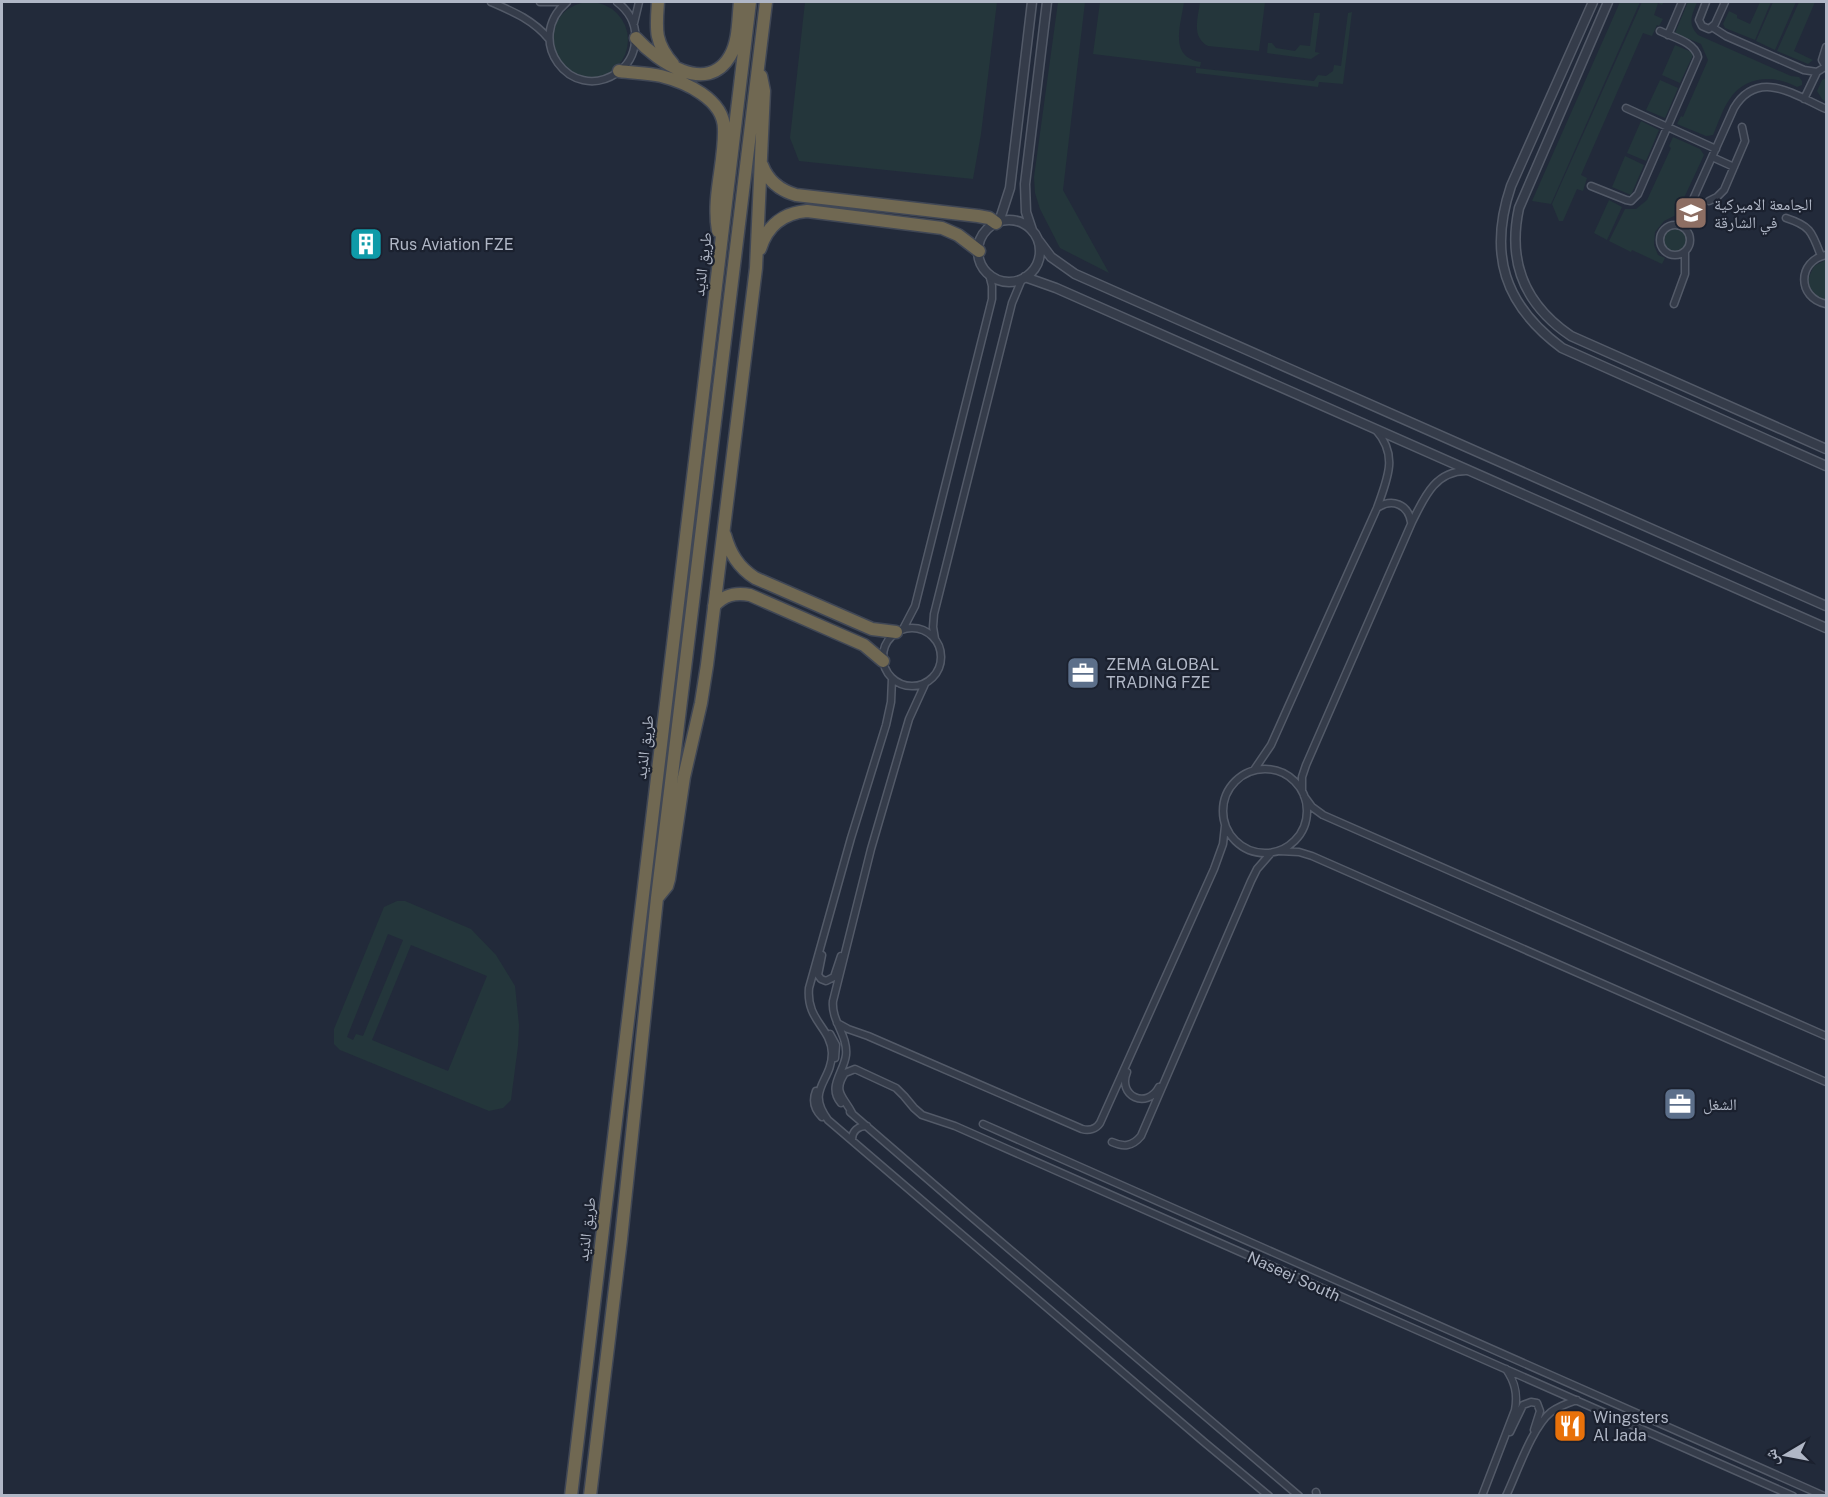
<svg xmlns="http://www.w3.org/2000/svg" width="1828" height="1497" font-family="'Public Sans','Noto Naskh Arabic',sans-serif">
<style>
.green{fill:#24363b;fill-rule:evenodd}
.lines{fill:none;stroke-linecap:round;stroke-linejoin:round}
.minor-casing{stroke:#535a68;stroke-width:9}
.tertiary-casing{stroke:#535a68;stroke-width:11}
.motorway-casing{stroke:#404755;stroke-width:15}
.minor{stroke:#353c4a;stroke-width:6}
.tertiary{stroke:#353c4a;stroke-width:8}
.motorway{stroke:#706852;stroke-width:12}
.labels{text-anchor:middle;stroke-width:4.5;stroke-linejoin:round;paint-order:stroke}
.poi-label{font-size:16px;fill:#b0b7c6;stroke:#1b212f;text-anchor:start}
.street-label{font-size:16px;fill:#b0b7c6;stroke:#1b212f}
</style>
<rect width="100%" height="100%" fill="#222a3a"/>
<!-- green -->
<path class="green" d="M552 40a38 38 0 1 1 76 0a38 38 0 1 1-76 0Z
M805 2H997L981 134 973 179 799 161 790 138Z
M1058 2H1085L1063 190 1109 273 1060 248 1040 209 1035 193 1034 177Z
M1100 2H1184C1181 25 1168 57 1201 62L1200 67 1093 54Z
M1200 2H1265L1259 51 1208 46C1191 37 1198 18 1200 2Z
M1620 2H1640L1551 204 1532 201Z
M1642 2H1664L1662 5 1658 3 1654 15 1663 19 1659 26 1657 25 1652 36 1643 33 1581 175 1587 178 1583 191 1577 189 1563 221H1559L1552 204Z
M1688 2H1697C1692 15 1687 24 1698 35L1791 76 1799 77 1802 81V85L1797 87C1774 74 1744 76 1729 100 1722 110 1718 124 1713 135L1706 136 1677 124 1681 116 1683 117 1708 60 1701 44 1675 33Z
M1760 2H1771L1755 40 1725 28 1723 24 1729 11 1737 15V18L1750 24Z
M1773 2H1796L1775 50 1756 41Z
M1799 2H1815L1794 51 1813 60 1808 64 1777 51Z
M1352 12 1343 84 1319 82 1318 87 1196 73V68L1314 81 1318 75 1326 76 1333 71 1334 65 1341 66 1348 13Z
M1314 13H1320L1315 52 1320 53 1311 59 1267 53 1268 43H1272L1276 48 1295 51 1300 45 1310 46Z
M1675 45 1694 53 1680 83 1662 75Z
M1826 78V102L1822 99 1817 91 1822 80Z
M1660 80 1678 88 1665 118 1646 110Z
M1641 121 1659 130 1646 161 1627 153Z
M1673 137 1700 149 1704 155 1676 215 1664 221 1655 232 1654 245 1658 255 1665 258 1662 264 1632 250 1631 252 1609 241 1625 209H1636L1647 200 1671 148 1669 146Z
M1625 156 1644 165 1631 195 1612 187Z
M1609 200 1622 207 1607 240 1594 233Z
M1663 240a12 12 0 1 1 24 0a12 12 0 1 1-24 0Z
M1826 260V300C1815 297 1809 290 1808 279L1814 266Z
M397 901H405L471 929 496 955 515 986 519 1025 518 1046 512 1092 511 1100 503 1108 489 1111 340 1050 334 1044V1029L384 907ZM388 934 403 940 363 1036 356 1034 353 1040 347 1037ZM411 945 487 976 448 1071 372 1040Z"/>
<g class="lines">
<defs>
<path id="minor" d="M491 2C514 12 533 20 549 39
M540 2H565
M567 2C523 39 570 104 617 73 627 66 634 55 635 42 637 26 630 12 617 2
M1706 2 1699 20 1702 26 1709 29 1715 24 1725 2
M634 23 639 2
M1712 27 1726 36 1804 70 1817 72 1825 67
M1668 35 1682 2
M1826 47 1822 60 1826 67
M1804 99 1817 72
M1626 108 1716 149
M1712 157 1734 167
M1591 186 1626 200 1631 201 1638 194 1698 57C1695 42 1672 37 1660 31
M1709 201 1717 197 1724 190 1745 141 1742 127
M1786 218C1811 226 1812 232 1821 256
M1660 240a15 15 0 1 1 30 0a15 15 0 1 1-30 0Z
M1681 226 1734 108C1758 68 1795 95 1826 109
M1826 255C1797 261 1797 298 1826 304
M1674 304 1685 274V252
M1377 508C1392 498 1408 504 1411 522
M883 657a29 29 0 1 1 58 0a29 29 0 1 1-58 0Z
M903 629 915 606 992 299V286L989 274
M935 639 933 627 934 614 1012 303 1022 279
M892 679 891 702 886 725 851 838 809 988C806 1021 831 1027 832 1053 832 1082 805 1089 828 1120L1204 1442 1269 1496
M1223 811a42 42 0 1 1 84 0a42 42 0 1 1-84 0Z
M1254 770 1271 745 1377 508C1387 479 1399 456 1376 430
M1302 791V777L1306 765 1412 522C1424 498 1435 471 1466 471
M1304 796 1312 807 1323 815 1826 1036
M1279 851 1299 852 1312 856 1826 1082
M822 955 818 975 821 979 826 981 834 977 841 956
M837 1023 848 1029 868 1036 1082 1129C1089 1131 1096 1129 1100 1123L1214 869 1223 844 1225 826
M830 1034 836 1045 835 1058
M1127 1072C1117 1096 1147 1110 1159 1087
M816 1091C812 1101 814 1109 822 1117
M841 1103C827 1087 844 1072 846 1055 848 1035 831 1021 833 1001L871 849 909 719 925 684
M850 1112 967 1213 1299 1496
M852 1113C844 1097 832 1092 845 1073L855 1069 896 1088 904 1096 914 1108 922 1115 955 1126 1793 1496
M983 1124 1824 1496
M852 1140C852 1131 858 1126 867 1126
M1112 1142C1123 1147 1132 1147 1141 1136L1251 881 1257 869 1271 853
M1510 1432 1523 1405 1531 1402 1537 1403 1540 1411 1534 1430
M1316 1492 1317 1496
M1482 1496 1515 1410C1518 1394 1515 1382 1506 1369
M1506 1496C1517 1473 1532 1427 1551 1412 1559 1406 1568 1403 1577 1400"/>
<path id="tertiary" d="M1593 2 1511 186C1488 254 1504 305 1562 348L1826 466
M1608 2 1519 208C1507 263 1525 305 1571 336L1826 449
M978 251a31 31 0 1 1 62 0a31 31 0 1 1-62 0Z
M999 222 1010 188 1032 2
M1032 230 1026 212 1025 184 1047 2
M1039 241 1051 257 1075 274 1826 606
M1025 277 1056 288 1826 628"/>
<path id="motorway" d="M658 2C656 29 654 42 673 64
M636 38C657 61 707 96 730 56 739 41 738 18 740 2
M619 71C633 73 647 73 661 76 685 82 724 99 724 129 725 163 712 196 718 231
M762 165C768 181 779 190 796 195L978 216 989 218 996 223
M760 249C767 226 783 213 807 211L942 228 958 235 979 251
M725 535C730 553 738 567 755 578L872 629 896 632
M714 606C724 595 735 592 750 595L864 645 883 661
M658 897 667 886 669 879 684 777 701 703 707 665 756 268 764 91 761 76
M571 1496 750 2
M590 1496 621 1239 657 898 766 2"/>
</defs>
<!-- minor casing -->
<use href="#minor" class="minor-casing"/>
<!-- tertiary casing -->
<use href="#tertiary" class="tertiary-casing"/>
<!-- motorway casing -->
<use href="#motorway" class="motorway-casing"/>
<!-- minor -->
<use href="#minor" class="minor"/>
<!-- tertiary -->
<use href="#tertiary" class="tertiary"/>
<!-- motorway -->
<use href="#motorway" class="motorway"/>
</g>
<!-- icons -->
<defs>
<symbol id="university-square" viewBox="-11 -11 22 22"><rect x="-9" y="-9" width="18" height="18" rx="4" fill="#8d6e63" stroke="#1b212f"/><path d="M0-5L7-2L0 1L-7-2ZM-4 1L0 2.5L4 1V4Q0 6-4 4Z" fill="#fff"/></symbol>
<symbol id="building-square" viewBox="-11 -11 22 22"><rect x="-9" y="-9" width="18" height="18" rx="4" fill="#0f9aa8" stroke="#1b212f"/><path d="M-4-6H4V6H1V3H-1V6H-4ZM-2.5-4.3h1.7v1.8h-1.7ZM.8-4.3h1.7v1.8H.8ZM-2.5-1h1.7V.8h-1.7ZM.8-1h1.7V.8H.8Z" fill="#fff"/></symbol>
<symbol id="office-square" viewBox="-11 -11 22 22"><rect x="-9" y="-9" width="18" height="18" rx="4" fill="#5c6f8a" stroke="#1b212f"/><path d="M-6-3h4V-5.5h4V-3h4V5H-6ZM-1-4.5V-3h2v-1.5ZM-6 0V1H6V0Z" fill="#fff"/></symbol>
<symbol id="restaurant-square" viewBox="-11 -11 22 22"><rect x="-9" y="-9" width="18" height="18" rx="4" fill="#e8710a" stroke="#1b212f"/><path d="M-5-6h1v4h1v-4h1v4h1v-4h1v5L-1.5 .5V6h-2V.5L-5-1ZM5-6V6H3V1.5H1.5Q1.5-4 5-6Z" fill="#fff"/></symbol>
</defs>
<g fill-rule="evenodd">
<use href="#university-square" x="1672" y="194" width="38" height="38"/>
<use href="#building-square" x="347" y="225" width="38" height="38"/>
<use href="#office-square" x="1064" y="654" width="38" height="38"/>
<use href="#office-square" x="1661" y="1085" width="38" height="38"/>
<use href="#restaurant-square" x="1551" y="1407" width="38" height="38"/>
</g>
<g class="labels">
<!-- poi labels -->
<g class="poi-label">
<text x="1714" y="210">الجامعة الاميركية<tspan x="1714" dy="18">في الشارقة</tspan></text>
<text x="389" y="250">Rus Aviation FZE</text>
<text x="1106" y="670">ZEMA GLOBAL<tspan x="1106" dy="18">TRADING FZE</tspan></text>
<text x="1703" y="1110">الشغل</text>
<text x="1593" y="1423">Wingsters<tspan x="1593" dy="18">Al Jada</tspan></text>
</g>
<!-- street labels -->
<g class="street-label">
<text transform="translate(702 264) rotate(-83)" y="6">طريق الذيد</text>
<text transform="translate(644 747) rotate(-83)" y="6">طريق الذيد</text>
<text transform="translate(586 1229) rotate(-83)" y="6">طريق الذيد</text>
<text transform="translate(1294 1276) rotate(24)" y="6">Naseej South</text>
</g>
</g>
<!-- border -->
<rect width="1828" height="1497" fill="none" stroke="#b0b7c6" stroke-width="6"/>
<!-- north arrow -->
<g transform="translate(1786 1455) rotate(260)" stroke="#1b212f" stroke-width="4.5" paint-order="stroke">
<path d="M0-4.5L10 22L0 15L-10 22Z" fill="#b0b7c6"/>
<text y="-9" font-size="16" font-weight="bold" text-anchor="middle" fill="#b0b7c6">ش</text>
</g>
</svg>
